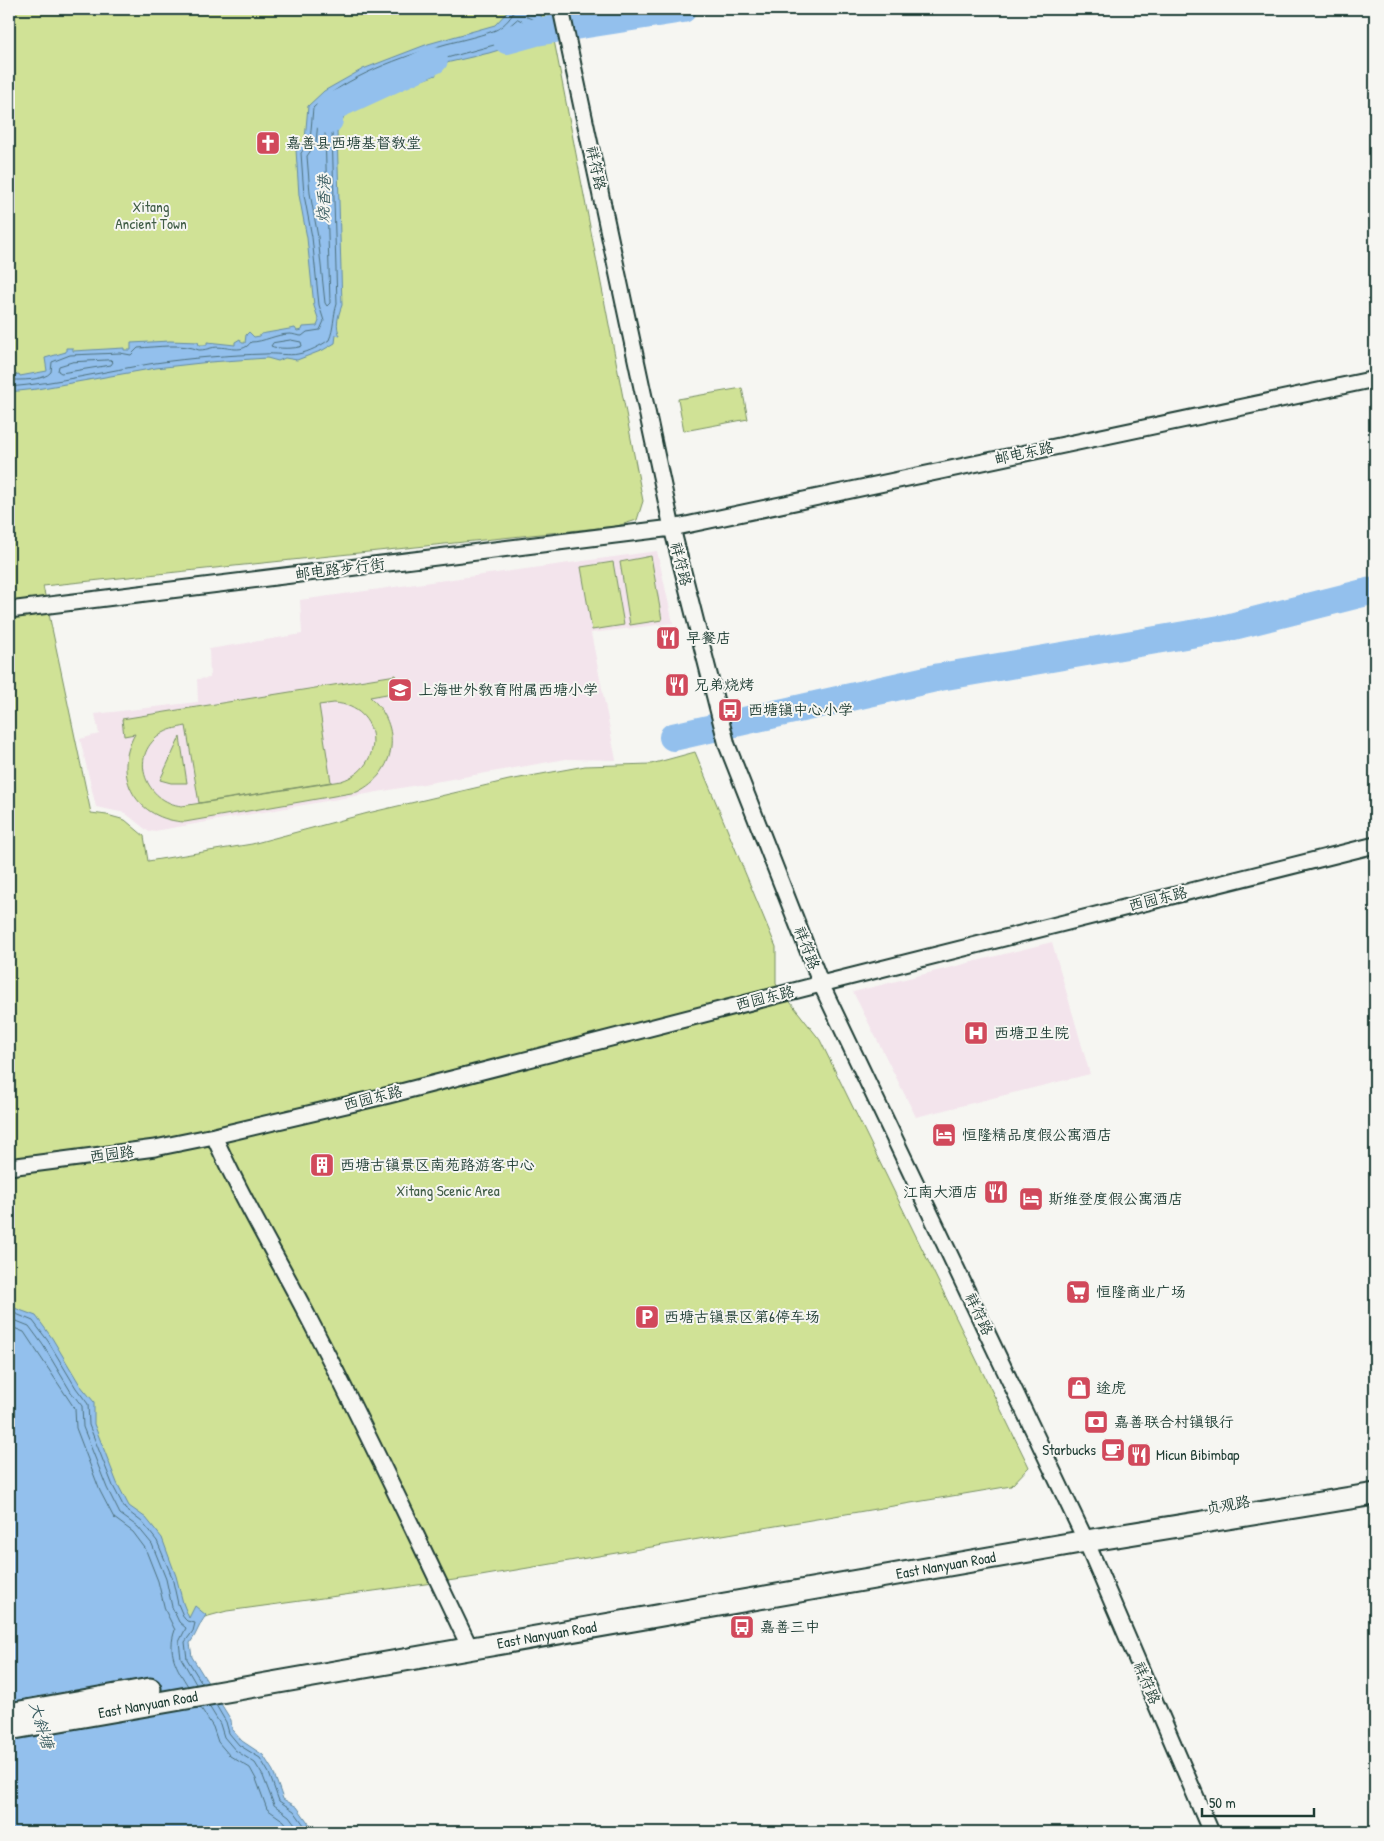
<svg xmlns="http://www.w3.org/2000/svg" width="1384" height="1841" font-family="'Patrick Hand','LXGW WenKai TC',sans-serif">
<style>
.built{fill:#f3e4ec}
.green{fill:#d0e296;stroke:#789065;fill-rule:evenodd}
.water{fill:#93c0ed;stroke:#658ca3}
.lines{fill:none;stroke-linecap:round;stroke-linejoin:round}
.shore{stroke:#4d717e;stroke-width:1}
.river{stroke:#93c0ed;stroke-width:28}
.street-casing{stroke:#1f3d34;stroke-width:19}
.secondary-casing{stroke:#1f3d34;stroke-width:25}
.street{stroke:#f6f6f2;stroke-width:15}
.secondary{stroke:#f6f6f2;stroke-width:21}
.labels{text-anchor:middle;stroke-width:4;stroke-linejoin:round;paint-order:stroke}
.poi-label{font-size:15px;fill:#1f3d34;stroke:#f6f6f2;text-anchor:start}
.street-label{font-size:15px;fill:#1f3d34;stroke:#f6f6f2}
.park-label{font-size:15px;fill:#425e48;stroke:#f6f6f2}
.water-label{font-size:16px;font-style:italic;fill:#3c5e62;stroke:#f6f6f2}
</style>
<rect width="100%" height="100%" fill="#f6f6f2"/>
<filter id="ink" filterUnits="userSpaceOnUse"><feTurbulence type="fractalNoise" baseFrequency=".02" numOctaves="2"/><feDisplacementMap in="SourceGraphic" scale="10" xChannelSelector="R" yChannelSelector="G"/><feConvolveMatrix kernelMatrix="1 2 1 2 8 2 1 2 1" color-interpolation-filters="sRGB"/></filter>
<g filter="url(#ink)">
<!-- built -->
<path class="built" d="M657 551 673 623 591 633 616 760 566 759 149 832 125 813 96 807 80 739 99 734 95 714 198 702 197 679 210 678 209 649 302 634 300 600Z
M1052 942 1090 1074 916 1117 853 992Z"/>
<!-- green -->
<path class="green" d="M9 9H548L643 501 637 520 617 526 43 586 91 813 107 815 125 820 144 836 148 861 252 844 368 813 509 780 585 766 651 764 695 752 776 947V984L820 1040 1029 1467 1011 1486 469 1578 227 1611 9 1670Z
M742 388 748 419 684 431 678 399Z
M651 556 662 620 630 625 620 562Z
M613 562 624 625 592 630 581 567Z
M396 675 398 692 370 697C403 726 397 773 357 792L185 822C137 820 111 777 135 734L124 736 122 719ZM334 703C382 706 387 767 341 781L182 806C146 802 128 757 160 735 168 729 177 728 186 726L199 803 331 782 319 705Z
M180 737 187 783H171L160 780Z"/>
<!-- water -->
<path class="water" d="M510 9H528L530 14 541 15 545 36 489 53 433 66 436 75 405 86 398 72 362 87 354 94 337 132 342 305C338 316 335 326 340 336L336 335 335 343 323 350 297 360 285 358 278 361 267 358 210 362 156 368 37 389 9 392V376L19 374 20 376 47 371 45 358 66 352V348H73V351L124 348V350H131V343L170 341 198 342 199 345H207V342L235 345V342L240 339 242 343H245L246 335 249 332 254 337 260 336 261 334 295 328 297 331 302 330 303 327 317 326 319 321 314 306 307 238 299 195 296 150 305 140 308 106 324 91 363 69 428 44 495 25Z
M9 1306 36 1316 52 1338 80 1385 94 1402V1424L117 1483 129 1506 146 1518 162 1538 176 1576 183 1603 189 1618 195 1606 206 1615C199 1624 197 1634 190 1643L192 1657 231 1720 232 1730 242 1741 263 1755 273 1771 283 1799 297 1807 315 1832H9Z"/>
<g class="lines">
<!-- shore -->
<path class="shore" d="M518 19 529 25V29L504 36 503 32Z
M337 97 339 100 325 132 330 303 327 306 325 303 318 237 310 193 307 156 316 143 319 111 330 100Z
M291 340 301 342 302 346C296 349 276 349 271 346L273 343Z
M111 360 113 362 111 365 61 373 58 371 59 366 72 362Z
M9 380C20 380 44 381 51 372L52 362 70 355 120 353 131 355 138 348C157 347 182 343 199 350 204 350 207 349 211 348 225 344 241 356 251 342 264 342 276 334 290 334 294 334 297 336 302 336L307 332 320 330 324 321 319 305 312 237 304 195 301 153 310 141 313 108C344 77 404 56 446 44 458 41 488 34 498 29 504 25 514 16 514 9
M9 387C58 383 106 371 155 363 191 358 228 355 265 354 273 353 290 356 298 354 309 352 320 346 329 340 334 329 333 316 337 304L332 131 351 90 359 82 396 68 402 69 407 78 409 79 428 73V65L432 62 538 33 539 31 537 21 527 17 524 9
M9 1311 33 1321 48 1341 76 1388 88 1404 89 1425 113 1486 125 1509 142 1522 157 1541 172 1577 178 1604 184 1618 187 1621 195 1623 193 1631 185 1642 187 1659 202 1683
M9 1318 29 1326 43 1345 71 1392 82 1406 83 1427 107 1488 120 1514 138 1527 152 1544 166 1579 172 1607 179 1622 186 1628 179 1642 181 1658 196 1684
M9 1326 24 1332 75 1409 76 1428 100 1491 114 1518 133 1532 145 1548 158 1581 165 1610 175 1630C167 1652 176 1667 188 1686
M216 1705 226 1722 229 1733 239 1745 260 1758 269 1773 279 1801 294 1811 309 1832
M209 1706 220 1724 224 1737 235 1750 255 1763 263 1776 274 1805 289 1816 301 1832
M201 1708 213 1727 218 1742 230 1756 250 1768 256 1779 267 1809 284 1821 292 1832"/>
<!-- river -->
<path class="river" d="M507 40 536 32 683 9
M329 120 330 108 434 60
M673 737 940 677 1226 628 1375 590"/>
<defs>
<path id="street" d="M561 9 672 528 727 745 821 984 1086 1541 1211 1832
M9 610 672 528 1375 379
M214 1136C240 1196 275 1253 305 1311 363 1422 416 1535 470 1648
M9 1167 155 1148 214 1136 389 1095 821 984 1375 845"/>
<g id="secondary">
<path d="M9 1714 150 1689"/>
<path id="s1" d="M9 1729 1086 1541 1375 1494"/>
</g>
</defs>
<!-- street casing -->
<use href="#street" class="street-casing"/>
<!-- secondary casing -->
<use href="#secondary" class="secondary-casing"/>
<!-- street -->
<use href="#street" class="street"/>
<!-- secondary -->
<use href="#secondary" class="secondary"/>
</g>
</g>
<!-- icons -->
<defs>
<symbol id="church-square" viewBox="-11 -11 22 22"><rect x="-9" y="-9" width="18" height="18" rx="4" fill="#d1495b" stroke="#f6f6f2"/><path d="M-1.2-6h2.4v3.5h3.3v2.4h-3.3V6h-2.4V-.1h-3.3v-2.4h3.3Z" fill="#fff"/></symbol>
<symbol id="restaurant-square" viewBox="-11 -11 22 22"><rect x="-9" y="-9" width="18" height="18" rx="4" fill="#d1495b" stroke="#f6f6f2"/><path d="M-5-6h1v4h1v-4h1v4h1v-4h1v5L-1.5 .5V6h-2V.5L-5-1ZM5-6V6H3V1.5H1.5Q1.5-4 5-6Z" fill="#fff"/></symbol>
<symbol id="school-square" viewBox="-11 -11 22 22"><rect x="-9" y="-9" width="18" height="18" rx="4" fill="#d1495b" stroke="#f6f6f2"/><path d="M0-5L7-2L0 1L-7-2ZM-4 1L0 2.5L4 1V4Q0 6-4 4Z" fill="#fff"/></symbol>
<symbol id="bus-square" viewBox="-11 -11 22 22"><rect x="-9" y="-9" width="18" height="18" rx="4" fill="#d1495b" stroke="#f6f6f2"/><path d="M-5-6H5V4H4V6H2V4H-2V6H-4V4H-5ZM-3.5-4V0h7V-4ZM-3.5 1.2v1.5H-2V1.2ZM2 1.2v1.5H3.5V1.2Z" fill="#fff"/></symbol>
<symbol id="hospital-square" viewBox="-11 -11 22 22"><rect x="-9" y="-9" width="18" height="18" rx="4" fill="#d1495b" stroke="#f6f6f2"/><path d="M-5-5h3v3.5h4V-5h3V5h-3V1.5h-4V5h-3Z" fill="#fff"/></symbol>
<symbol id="hotel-square" viewBox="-11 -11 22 22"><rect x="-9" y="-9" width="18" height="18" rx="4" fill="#d1495b" stroke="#f6f6f2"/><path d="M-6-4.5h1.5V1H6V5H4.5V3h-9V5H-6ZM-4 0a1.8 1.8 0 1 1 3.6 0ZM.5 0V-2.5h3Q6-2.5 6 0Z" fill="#fff"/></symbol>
<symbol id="building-square" viewBox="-11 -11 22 22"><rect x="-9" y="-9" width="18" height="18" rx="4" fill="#d1495b" stroke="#f6f6f2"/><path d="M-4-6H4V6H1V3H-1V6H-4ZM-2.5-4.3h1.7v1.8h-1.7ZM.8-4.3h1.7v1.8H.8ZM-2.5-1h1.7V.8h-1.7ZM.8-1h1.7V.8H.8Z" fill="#fff"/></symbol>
<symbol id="supermarket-square" viewBox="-11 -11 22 22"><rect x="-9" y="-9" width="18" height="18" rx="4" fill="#d1495b" stroke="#f6f6f2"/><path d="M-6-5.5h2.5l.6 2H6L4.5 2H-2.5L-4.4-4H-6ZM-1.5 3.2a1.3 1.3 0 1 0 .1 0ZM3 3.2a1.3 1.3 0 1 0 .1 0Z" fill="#fff"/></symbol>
<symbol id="parking-square" viewBox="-11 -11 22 22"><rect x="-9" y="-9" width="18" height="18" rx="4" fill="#d1495b" stroke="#f6f6f2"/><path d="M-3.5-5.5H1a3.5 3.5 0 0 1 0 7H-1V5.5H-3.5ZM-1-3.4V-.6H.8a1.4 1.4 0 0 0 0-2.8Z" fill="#fff"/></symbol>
<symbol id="shop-square" viewBox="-11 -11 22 22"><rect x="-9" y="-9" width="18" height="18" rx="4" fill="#d1495b" stroke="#f6f6f2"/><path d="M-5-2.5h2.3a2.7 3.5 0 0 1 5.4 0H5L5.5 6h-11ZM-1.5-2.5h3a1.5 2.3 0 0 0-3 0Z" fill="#fff"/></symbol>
<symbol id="bank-square" viewBox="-11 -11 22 22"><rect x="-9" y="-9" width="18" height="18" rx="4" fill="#d1495b" stroke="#f6f6f2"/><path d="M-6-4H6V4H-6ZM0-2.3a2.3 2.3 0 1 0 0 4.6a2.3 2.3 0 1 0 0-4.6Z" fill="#fff"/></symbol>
<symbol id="cafe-square" viewBox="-11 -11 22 22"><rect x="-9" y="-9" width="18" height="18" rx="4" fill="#d1495b" stroke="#f6f6f2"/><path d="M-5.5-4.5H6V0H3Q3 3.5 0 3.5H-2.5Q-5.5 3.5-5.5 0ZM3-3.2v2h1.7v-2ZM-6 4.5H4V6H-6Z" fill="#fff"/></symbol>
</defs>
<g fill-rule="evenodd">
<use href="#church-square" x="254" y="129" width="28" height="28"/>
<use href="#restaurant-square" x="654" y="624" width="28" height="28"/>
<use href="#restaurant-square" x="663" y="671" width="28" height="28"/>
<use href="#school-square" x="386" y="676" width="28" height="28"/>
<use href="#bus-square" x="716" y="696" width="28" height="28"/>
<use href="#hospital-square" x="962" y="1019" width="28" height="28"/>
<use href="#hotel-square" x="930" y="1121" width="28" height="28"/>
<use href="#building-square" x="308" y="1151" width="28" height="28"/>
<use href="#restaurant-square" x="982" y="1178" width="28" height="28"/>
<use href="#hotel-square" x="1017" y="1185" width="28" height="28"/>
<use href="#supermarket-square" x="1064" y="1278" width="28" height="28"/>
<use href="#parking-square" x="633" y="1303" width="28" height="28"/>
<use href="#shop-square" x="1065" y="1374" width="28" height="28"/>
<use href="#bank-square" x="1082" y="1408" width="28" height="28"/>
<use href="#cafe-square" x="1099" y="1436" width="28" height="28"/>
<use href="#restaurant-square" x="1125" y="1441" width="28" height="28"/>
<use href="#bus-square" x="728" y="1613" width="28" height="28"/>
</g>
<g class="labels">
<!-- poi labels -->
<g class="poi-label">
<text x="286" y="148">嘉善县西塘基督教堂</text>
<text x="686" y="643">早餐店</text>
<text x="694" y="690">兄弟烧烤</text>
<text x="418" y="695">上海世外教育附属西塘小学</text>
<text x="748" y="715">西塘镇中心小学</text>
<text x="994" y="1038">西塘卫生院</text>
<text x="962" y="1140">恒隆精品度假公寓酒店</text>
<text x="340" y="1170">西塘古镇景区南苑路游客中心</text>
<text x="978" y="1197" text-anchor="end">江南大酒店</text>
<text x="1048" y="1204">斯维登度假公寓酒店</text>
<text x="1096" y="1297">恒隆商业广场</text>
<text x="664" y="1322">西塘古镇景区第6停车场</text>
<text x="1096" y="1393">途虎</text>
<text x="1114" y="1427">嘉善联合村镇银行</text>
<text x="1096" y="1455" text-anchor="end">Starbucks</text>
<text x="1156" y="1460">Micun Bibimbap</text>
<text x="760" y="1632">嘉善三中</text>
</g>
<!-- street labels -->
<g class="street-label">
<text transform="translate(596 168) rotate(78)" y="5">祥符路</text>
<text transform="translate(1024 453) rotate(-12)" y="5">邮电东路</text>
<text transform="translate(681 564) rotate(76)" y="5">祥符路</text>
<text transform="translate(340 569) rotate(-7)" y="5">邮电路步行街</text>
<text transform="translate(1158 899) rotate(-14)" y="5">西园东路</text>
<text transform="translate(807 948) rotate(69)" y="5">祥符路</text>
<text transform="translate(765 998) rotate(-14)" y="5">西园东路</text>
<text transform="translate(373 1098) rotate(-14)" y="5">西园东路</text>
<text transform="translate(112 1154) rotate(-7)" y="5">西园路</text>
<text transform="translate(979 1314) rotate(65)" y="5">祥符路</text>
<text transform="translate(1228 1505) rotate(-10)" y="5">贞观路</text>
<text dy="5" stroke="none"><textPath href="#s1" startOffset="951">East Nanyuan Road</textPath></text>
<text dy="5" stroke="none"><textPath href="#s1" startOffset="546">East Nanyuan Road</textPath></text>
<text transform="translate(1147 1683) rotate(67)" y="5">祥符路</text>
<text dy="5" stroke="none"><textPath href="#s1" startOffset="141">East Nanyuan Road</textPath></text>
</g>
<!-- park labels -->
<g class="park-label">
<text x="151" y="212">Xitang<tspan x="151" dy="17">Ancient Town</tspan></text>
<text x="448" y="1196">Xitang Scenic Area</text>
</g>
<!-- water labels -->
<g class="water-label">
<text transform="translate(323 199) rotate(-88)" y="6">烧香港</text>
<text transform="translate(42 1725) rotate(73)" y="6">大斜塘</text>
</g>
</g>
<!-- margin -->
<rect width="1384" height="1841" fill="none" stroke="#f6f6f2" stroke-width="30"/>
<rect x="15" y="15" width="1354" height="1811" fill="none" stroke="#1f3d34" stroke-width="2" filter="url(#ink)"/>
<!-- scale -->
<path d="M1202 1808v8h112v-8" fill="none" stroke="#1f3d34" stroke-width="2.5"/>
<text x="1209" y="1808" font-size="15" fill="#1f3d34" stroke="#f6f6f2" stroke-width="4" paint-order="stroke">50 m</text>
</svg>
